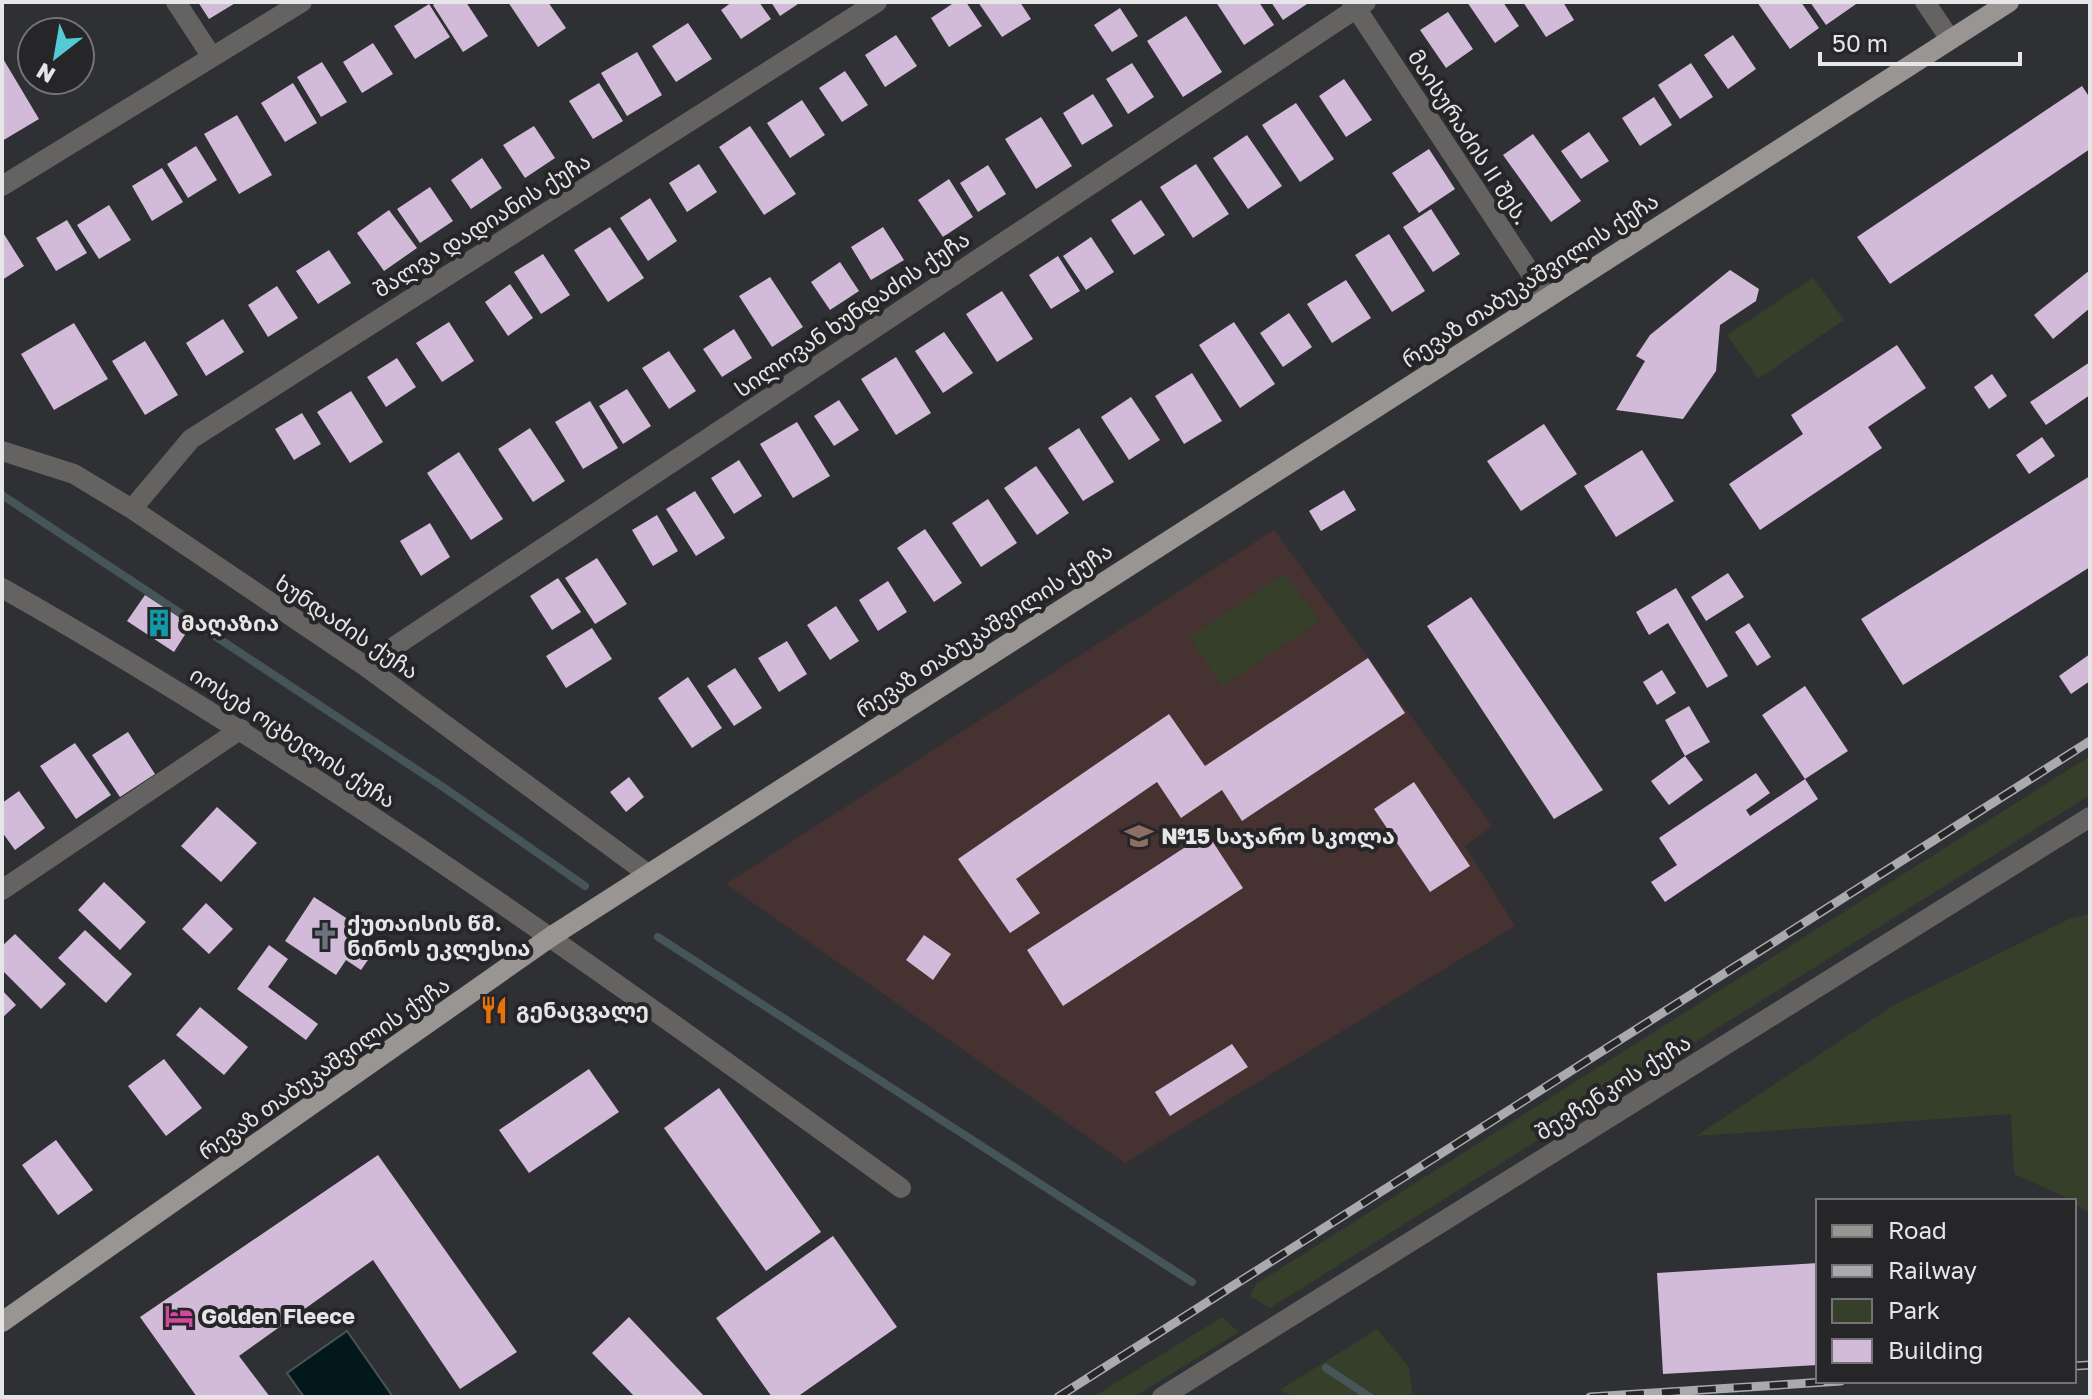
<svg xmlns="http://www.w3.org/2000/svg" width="2092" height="1399" font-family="'Golos Text','Noto Sans Georgian',sans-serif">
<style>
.education{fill:#463230}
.green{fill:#353f2a}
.water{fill:#02181a;stroke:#465658;stroke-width:2}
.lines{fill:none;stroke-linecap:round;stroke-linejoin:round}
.stream{stroke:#465658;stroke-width:8}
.building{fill:#d2bbd9}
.minor{stroke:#656362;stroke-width:20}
.major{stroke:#989593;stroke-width:20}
.rail-casing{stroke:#aaaaad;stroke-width:9}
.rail{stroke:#262629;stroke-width:6;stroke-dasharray:18;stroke-linecap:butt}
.labels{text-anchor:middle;stroke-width:8;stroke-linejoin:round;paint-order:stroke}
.street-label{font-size:22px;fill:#e6e6e8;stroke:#262629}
.poi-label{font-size:22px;font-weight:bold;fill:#e6e6e8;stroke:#262629;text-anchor:start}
</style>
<rect width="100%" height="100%" fill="#2f3033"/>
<!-- education -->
<path class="education" d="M1274 530 1492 826 1465 846 1515 926 1125 1163 726 884Z"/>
<!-- green -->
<path class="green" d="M1813 278 1844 320 1758 379 1727 335Z
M1284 574 1320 620 1222 687 1190 637Z
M2090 756V795L1270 1308 1250 1296 1256 1284Z
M2090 914V1213L2074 1204V1201L2014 1174 2011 1114 1696 1136 1894 1005 2069 919Z
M1222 1317 1239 1332 1134 1397H1093Z
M1377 1329 1409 1367 1413 1397H1295L1280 1390Z"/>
<!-- water -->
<path class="water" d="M347 1331 393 1397H304L287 1373Z"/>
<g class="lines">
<!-- stream -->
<path class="stream" d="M2 495 443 787 585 886
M658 937 1192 1282
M1326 1368 1370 1397"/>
</g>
<!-- building -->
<path class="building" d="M198 2H237L209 19Z
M437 2H466L488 36 463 52 433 5Z
M508 2H548L566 28 538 47Z
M732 2H759L771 19 741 39 721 10Z
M771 2H801L780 16Z
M955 2H966L982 26 949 47 931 18Z
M978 2H1020L1031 19 1002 37Z
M1216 2H1259L1274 25 1244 45Z
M1271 2H1310L1283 20Z
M1467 2H1503L1519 26 1495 43Z
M1523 2H1563L1574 20 1546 37Z
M1757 2H1801L1819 28 1790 49Z
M1810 2H1859L1826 25Z
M429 4 450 37 415 59 394 26Z
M1120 8 1138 36 1112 52 1094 25Z
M1448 12 1473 49 1446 68 1420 30Z
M1186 16 1222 72 1183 97 1147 41Z
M688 23 712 59 676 82 652 46Z
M896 35 917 66 885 87 865 55Z
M1733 35 1756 69 1728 89 1704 55Z
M373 43 393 74 362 93 343 62Z
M637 52 662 95 627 116 601 73Z
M2 57 39 119 2 141Z
M322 62 347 102 321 117 297 77Z
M1132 63 1154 97 1128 114 1106 79Z
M1691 63 1713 97 1680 119 1658 85Z
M845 71 868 105 842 122 819 88Z
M1344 79 1372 120 1346 137 1319 96Z
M293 83 317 123 285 142 261 103Z
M599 83 623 121 593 139 569 101Z
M2082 86 2090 98V149L1890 284 1857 237Z
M1093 94 1113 126 1082 145 1063 113Z
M1654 97 1672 125 1640 146 1622 118Z
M802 100 825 135 790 158 767 123Z
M1296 103 1334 159 1300 182 1262 125Z
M237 115 272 175 239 194 204 134Z
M1041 117 1072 166 1036 189 1005 139Z
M534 126 555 158 525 178 503 145Z
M750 126 796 194 764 215 719 147Z
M1589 132 1609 161 1581 179 1561 151Z
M1533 134 1581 201 1551 222 1503 155Z
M1247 135 1282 186 1248 209 1213 158Z
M196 146 217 180 188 198 167 164Z
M1429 149 1455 189 1419 213 1392 173Z
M482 158 502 188 471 209 451 180Z
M699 164 717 192 687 212 669 183Z
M1196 164 1229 214 1193 238 1160 187Z
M988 165 1006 194 978 212 960 183Z
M162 168 183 202 152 221 132 186Z
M949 179 973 217 943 237 918 200Z
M430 187 453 221 420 243 397 209Z
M650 198 677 241 648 261 620 218Z
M1141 200 1165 235 1134 255 1111 220Z
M109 205 131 240 99 259 77 225Z
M1431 209 1460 254 1433 272 1403 227Z
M389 210 417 248 384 271 357 233Z
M67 220 87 253 56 271 36 238Z
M610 227 644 278 608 302 574 250Z
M883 227 904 260 871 280 851 247Z
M2 231 24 266 2 280Z
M1389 234 1425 291 1392 312 1355 255Z
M1091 237 1114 272 1086 290 1063 256Z
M329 250 351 283 318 304 296 271Z
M543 254 570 295 541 314 514 272Z
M1058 256 1080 291 1051 309 1029 275Z
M840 262 859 291 830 310 811 282Z
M1730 270 1759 289 1756 301 1720 325 1716 371 1683 419 1616 410 1645 361 1636 356 1650 335Z
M2090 270V308L2053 339 2034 315Z
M770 277 803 327 772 347 739 296Z
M1346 280 1371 318 1332 343 1307 304Z
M510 284 533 318 508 336 485 302Z
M277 286 298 318 268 337 248 305Z
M1002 291 1033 339 997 362 966 314Z
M1289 313 1312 347 1283 367 1260 333Z
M223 319 244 352 206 376 186 343Z
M449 322 474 361 442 382 416 343Z
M1234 322 1275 384 1240 408 1199 345Z
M74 323 108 379 54 410 21 354Z
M734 329 752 358 722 377 703 349Z
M944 332 973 373 943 393 915 351Z
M145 341 178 395 145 415 112 361Z
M1897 345 1926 388 1868 427 1882 448 1760 530 1729 484 1803 434 1791 415Z
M669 351 696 391 669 409 642 368Z
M896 357 931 413 896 435 861 379Z
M397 358 416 387 386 407 367 377Z
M2090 362V395L2046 425 2030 402Z
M1192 373 1222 421 1184 444 1155 396Z
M1992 374 2007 396 1989 409 1974 387Z
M627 389 651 426 623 444 599 406Z
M351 391 383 442 350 463 317 412Z
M1131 397 1160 440 1129 460 1101 417Z
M839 400 859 430 834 446 814 416Z
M590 401 618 448 583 469 555 422Z
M302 413 321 444 294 460 275 429Z
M797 422 830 476 793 498 760 444Z
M1544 424 1577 474 1521 511 1487 461Z
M530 428 565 481 533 502 498 449Z
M1079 428 1114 482 1083 501 1048 448Z
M2042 437 2055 456 2029 474 2016 455Z
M1642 450 1674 501 1616 537 1584 486Z
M459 452 503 519 471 540 427 473Z
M739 460 762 496 734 514 711 478Z
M1036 466 1069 513 1037 535 1004 488Z
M2090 476V567L1903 685 1861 619Z
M1344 490 1356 510 1321 531 1309 511Z
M695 491 725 538 696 556 666 509Z
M988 499 1017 543 981 567 952 523Z
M657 515 678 551 653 566 632 530Z
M430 523 450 557 421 576 400 541Z
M925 529 962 583 934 602 897 548Z
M597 558 627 604 595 624 565 578Z
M1728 573 1744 597 1706 621 1691 597Z
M558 578 581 612 552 630 530 596Z
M888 581 907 612 878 631 859 600Z
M1676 588 1728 676 1707 688 1668 623 1649 635 1636 612Z
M145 595 191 625 174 652 127 621Z
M1471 597 1603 790 1554 819 1427 626Z
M836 606 859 641 830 660 807 625Z
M1749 623 1771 657 1757 666 1735 632Z
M592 628 612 659 566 688 546 656Z
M787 641 807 674 779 692 758 658Z
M2090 654V681L2071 694 2059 676Z
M1368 658 1405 713 1242 821 1222 790 1181 818 1157 782 1016 879 1040 913 1010 933 958 859 1169 714 1205 766Z
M735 668 762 708 734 726 707 686Z
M1662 670 1676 693 1657 705 1643 682Z
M688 677 722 728 692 748 658 698Z
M1805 686 1848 751 1805 779 1762 715Z
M1689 706 1710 742 1685 756 1665 720Z
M128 732 155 774 120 797 92 755Z
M75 743 111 795 76 819 40 766Z
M1685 756 1703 780 1669 805 1651 781Z
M1756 773 1770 793 1746 810 1750 816 1805 779 1818 799 1665 902 1651 882 1677 865 1659 838Z
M629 777 644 797 626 812 610 792Z
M1414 782 1470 866 1430 892 1374 809Z
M19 791 45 828 15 850 2 832V803Z
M217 807 257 843 221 882 181 846Z
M1207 833 1243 888 1063 1006 1027 950Z
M104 882 146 922 120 950 78 910Z
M314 897 366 931 355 946 370 957 361 970 346 960 336 975 285 941Z
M206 903 233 929 209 954 182 929Z
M85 930 132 974 106 1003 58 958Z
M15 934 66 984 41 1009 2 970V946Z
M924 935 951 954 933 980 906 960Z
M269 945 288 959 268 987 318 1024 306 1040 237 989Z
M2 990 16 1005 2 1018Z
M200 1007 248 1047 224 1075 176 1035Z
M1232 1044 1248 1067 1170 1116 1155 1092Z
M164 1059 202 1108 166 1136 128 1086Z
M589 1069 619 1112 529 1173 499 1130Z
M719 1088 821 1232 766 1271 664 1128Z
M56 1140 93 1190 58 1215 22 1165Z
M378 1155 517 1352 460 1389 373 1260 239 1356 270 1397H197L140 1317Z
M833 1236 897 1327 797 1397H772L716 1318Z
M1818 1263V1365L1663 1374 1657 1273Z
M629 1317 705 1397H635L592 1353Z"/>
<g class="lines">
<!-- minor -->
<path class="minor" d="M176 2 212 57
M1352 2 1547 298
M1925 2 1950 39
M2 186 302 2
M2 451 74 474 132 509 365 666 648 874
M132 509 191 439 877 2
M2 588C317 766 608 976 901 1188
M365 666 1366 2
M2 890 241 729
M1162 1397 2090 817"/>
<!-- major -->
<path class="major" d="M2 1322 552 936 2009 2"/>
<defs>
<path id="rail" d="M2074 1366 2090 1365
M1058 1397 2090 741
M1590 1397 1841 1381"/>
</defs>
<!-- rail casing -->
<use href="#rail" class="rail-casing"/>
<!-- rail -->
<use href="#rail" class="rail"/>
</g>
<!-- icons -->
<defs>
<symbol id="building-bare" viewBox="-9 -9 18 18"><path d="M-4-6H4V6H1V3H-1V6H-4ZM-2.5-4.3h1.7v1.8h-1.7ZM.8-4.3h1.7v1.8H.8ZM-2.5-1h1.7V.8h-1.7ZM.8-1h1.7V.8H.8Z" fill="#0f9aa8" stroke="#262629" stroke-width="2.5" paint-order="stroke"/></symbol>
<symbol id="school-bare" viewBox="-9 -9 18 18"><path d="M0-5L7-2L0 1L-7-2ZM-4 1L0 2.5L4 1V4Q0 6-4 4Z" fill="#8d6e63" stroke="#262629" stroke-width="2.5" paint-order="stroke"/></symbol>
<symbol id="church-bare" viewBox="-9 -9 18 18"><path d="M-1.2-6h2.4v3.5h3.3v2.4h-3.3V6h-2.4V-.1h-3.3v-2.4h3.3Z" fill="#6b7280" stroke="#262629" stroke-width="2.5" paint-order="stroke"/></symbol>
<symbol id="restaurant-bare" viewBox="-9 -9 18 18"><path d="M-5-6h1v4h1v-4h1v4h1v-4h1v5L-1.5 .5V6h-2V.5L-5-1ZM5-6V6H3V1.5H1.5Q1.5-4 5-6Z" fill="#e8710a" stroke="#262629" stroke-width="2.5" paint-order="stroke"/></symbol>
<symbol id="hotel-bare" viewBox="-9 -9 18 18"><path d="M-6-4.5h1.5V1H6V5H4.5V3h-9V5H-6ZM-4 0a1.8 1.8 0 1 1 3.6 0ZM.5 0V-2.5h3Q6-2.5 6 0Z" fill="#d1479c" stroke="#262629" stroke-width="2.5" paint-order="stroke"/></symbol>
</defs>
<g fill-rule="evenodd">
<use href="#building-bare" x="139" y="603" width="40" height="40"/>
<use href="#school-bare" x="1119" y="816" width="40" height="40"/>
<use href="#church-bare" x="305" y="916" width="40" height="40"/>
<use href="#restaurant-bare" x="474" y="990" width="40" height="40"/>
<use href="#hotel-bare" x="159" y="1296" width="40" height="40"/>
</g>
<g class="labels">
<!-- street labels -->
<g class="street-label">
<text transform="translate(1469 137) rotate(57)" y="8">მაისურაძის II შეს.</text>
<text transform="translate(482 225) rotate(-32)" y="8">შალვა დადიანის ქუჩა</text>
<text transform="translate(1530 280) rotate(-33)" y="8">რევაზ თაბუკაშვილის ქუჩა</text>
<text transform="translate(852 314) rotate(-34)" y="8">სილოვან ხუნდაძის ქუჩა</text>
<text transform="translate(347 627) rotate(34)" y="8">ხუნდაძის ქუჩა</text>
<text transform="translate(984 630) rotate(-33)" y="8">რევაზ თაბუკაშვილის ქუჩა</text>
<text transform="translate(293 737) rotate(33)" y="8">იოსებ ოცხელის ქუჩა</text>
<text transform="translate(324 1068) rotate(-35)" y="8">რევაზ თაბუკაშვილის ქუჩა</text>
<text transform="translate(1613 1087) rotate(-32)" y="8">შევჩენკოს ქუჩა</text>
</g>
<!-- poi labels -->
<g class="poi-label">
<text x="181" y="631">მაღაზია</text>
<text x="1161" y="844">№15 საჯარო სკოლა</text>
<text x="347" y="931">ქუთაისის წმ.<tspan x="347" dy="25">ნინოს ეკლესია</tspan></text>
<text x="516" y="1018">გენაცვალე</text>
<text x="201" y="1324">Golden Fleece</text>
</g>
</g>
<!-- border -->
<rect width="2092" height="1399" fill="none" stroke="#e6e6e8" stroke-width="8"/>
<!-- legend -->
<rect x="1816" y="1199" width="260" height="184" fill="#262629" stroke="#737375" stroke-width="2"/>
<rect x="1832" y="1225" width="40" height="12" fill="#989593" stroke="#737375" stroke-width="2"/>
<text x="1888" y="1239" font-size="24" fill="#e6e6e8">Road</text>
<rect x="1832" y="1265" width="40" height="12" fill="#aaaaad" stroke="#737375" stroke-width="2"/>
<text x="1888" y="1279" font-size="24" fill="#e6e6e8">Railway</text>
<rect x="1832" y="1299" width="40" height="24" fill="#353f2a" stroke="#737375" stroke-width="2"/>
<text x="1888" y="1319" font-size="24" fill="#e6e6e8">Park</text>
<rect x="1832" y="1339" width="40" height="24" fill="#d2bbd9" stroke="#737375" stroke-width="2"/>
<text x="1888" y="1359" font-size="24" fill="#e6e6e8">Building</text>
<!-- north arrow -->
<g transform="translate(56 56) rotate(211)"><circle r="38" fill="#262629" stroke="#737375" stroke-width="2"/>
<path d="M0-6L14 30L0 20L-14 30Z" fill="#52cbd7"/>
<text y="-12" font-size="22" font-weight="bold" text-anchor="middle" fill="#e6e6e8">N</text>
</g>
<!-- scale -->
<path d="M1820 52v12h200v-12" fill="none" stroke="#e6e6e8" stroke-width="4"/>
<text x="1832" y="52" font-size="24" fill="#e6e6e8" stroke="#262629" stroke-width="6" paint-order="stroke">50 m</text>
</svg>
